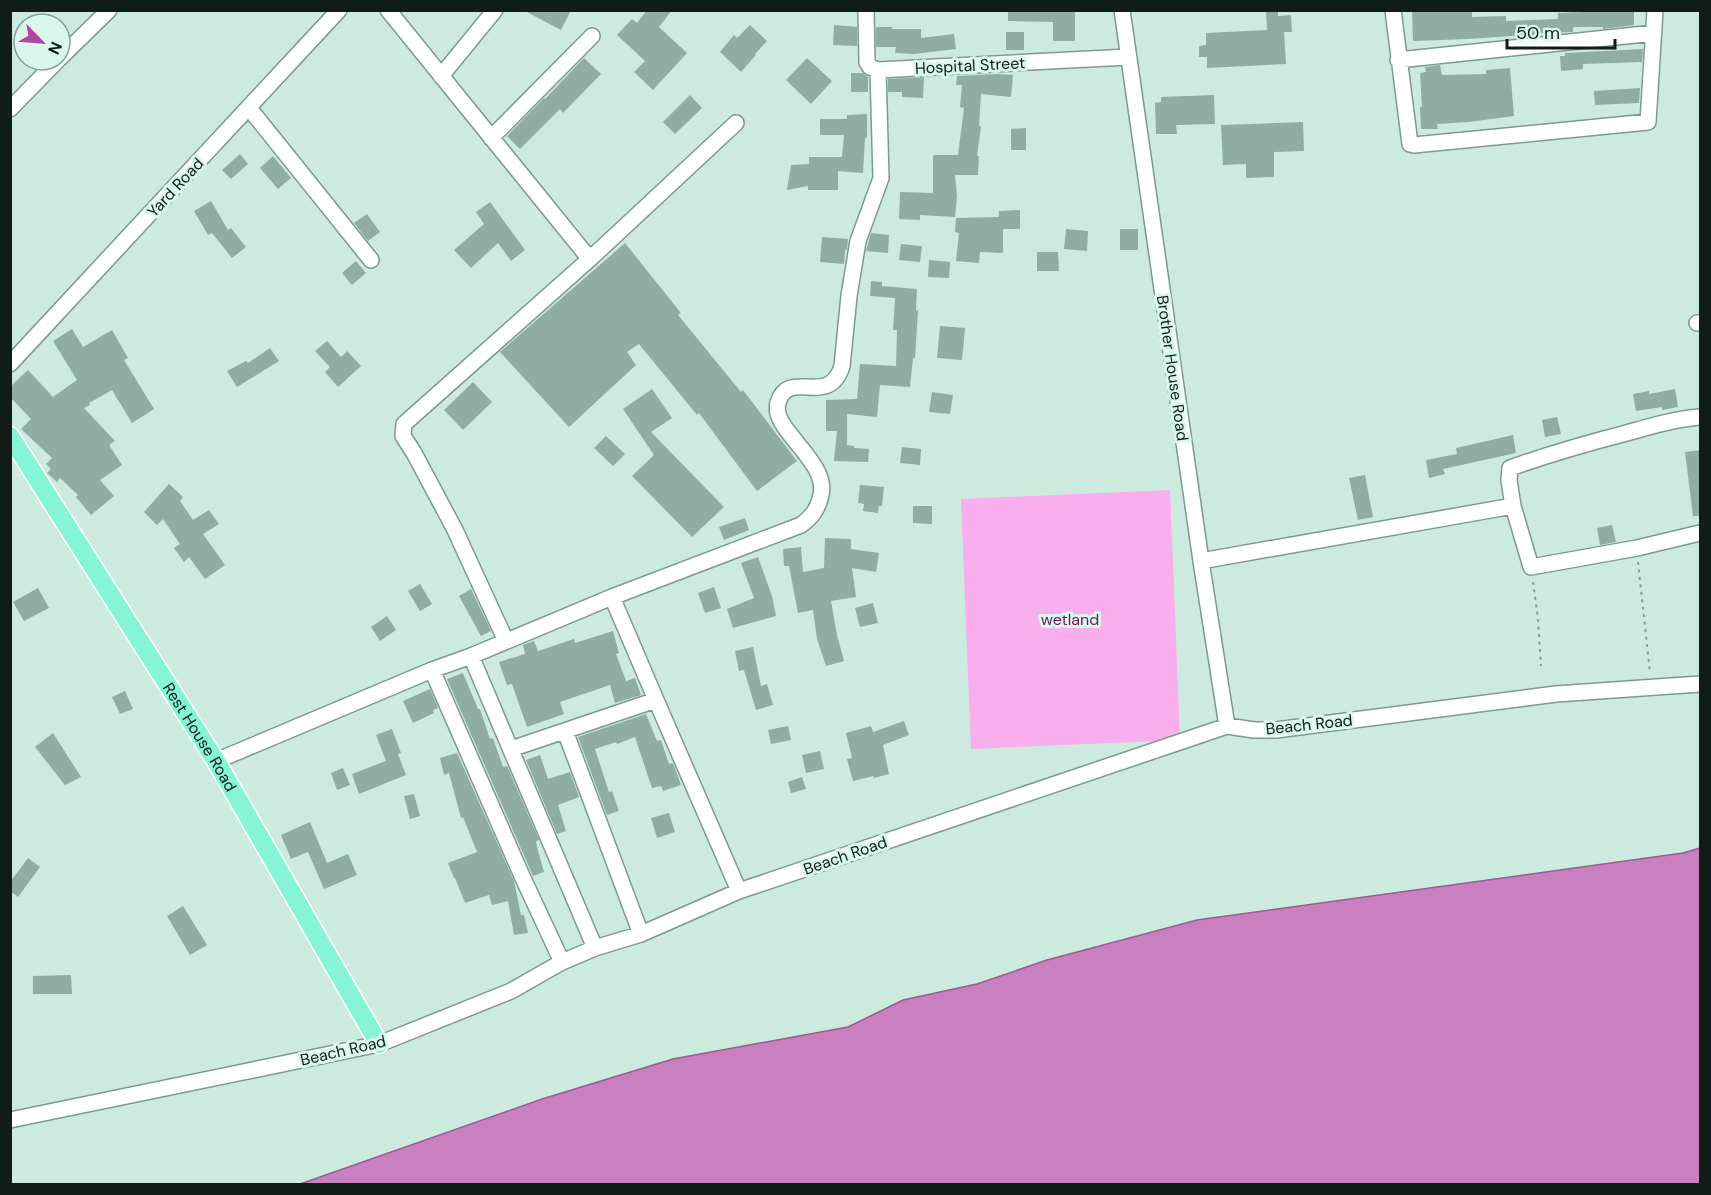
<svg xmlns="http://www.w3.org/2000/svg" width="1711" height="1195" font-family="'DM Sans',sans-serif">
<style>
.green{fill:#f9aeee}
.water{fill:#ca7fc0;stroke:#92618d;stroke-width:1.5}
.building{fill:#8fada1}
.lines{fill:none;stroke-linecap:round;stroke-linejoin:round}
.minor-casing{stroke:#7d9a8f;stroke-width:18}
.major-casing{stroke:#fff;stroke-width:21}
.path{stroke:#879e95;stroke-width:2;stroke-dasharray:3 4.5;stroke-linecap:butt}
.minor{stroke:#fff;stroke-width:15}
.major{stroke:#86f5d6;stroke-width:18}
.labels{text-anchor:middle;stroke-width:6;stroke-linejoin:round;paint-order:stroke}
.street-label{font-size:16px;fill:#101c17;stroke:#d9f8eb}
.park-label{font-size:16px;fill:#6e1468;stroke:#d9f8eb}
</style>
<rect width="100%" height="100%" fill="#cceade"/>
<!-- green -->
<path class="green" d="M1170 490 1180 740 971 749 961 499Z"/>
<!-- water -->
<path class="water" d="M1700 848V1184H300L542 1099 673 1059 848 1027 903 1000 977 984 1047 960 1197 920 1683 853Z"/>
<!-- building -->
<path class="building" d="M523 10H571L561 30Z
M647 10H672L659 27 687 53 653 90 634 72 645 61 617 35 632 19 637 23Z
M1008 10H1075V41H1053V22L1008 21Z
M1266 10H1278V16L1291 15 1292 32H1284L1286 64 1207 68V57H1199V46L1206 45V33L1267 30Z
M1412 10H1472V17L1506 16V21L1558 19V13L1634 10V25L1603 29V27H1573V32L1538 33V35L1527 37V35L1468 39 1413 41Z
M750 25 767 41 755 54 756 55 741 72 720 52 734 35 737 38Z
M834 25 857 27V46L833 45Z
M876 27H892V29H921V38L954 34 956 49 914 54 895 53 896 47H876Z
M1006 32H1024V50H1006Z
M1643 49 1642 62 1583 64V69L1561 71 1560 56H1565V53Z
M584 58 601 74 563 113 560 109 520 149 507 136 544 98 545 99Z
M807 58 832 81 811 104 786 80Z
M1440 65 1442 75 1486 74V70L1510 68 1514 116 1469 122 1437 124 1438 129H1421L1420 107H1422L1420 73 1426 72 1425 67Z
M851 73H863L868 77V92H851Z
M997 74 1013 75 1011 97 981 94 979 126H981L977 156H979L978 175H955L957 197 955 217 920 215V220L899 219 900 192 933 193V155H958L964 108 960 107 962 85H956L957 76Z
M924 77 923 98 902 97V92H888V79Z
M1640 88 1639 103 1595 105 1594 91Z
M690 95 702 108 675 134 663 122Z
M1214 95 1215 124 1176 125 1177 134H1156L1155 103 1161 102V97Z
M867 114V138H865L863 173 838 171V190H808V186L787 190 791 165 809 164V157H842L844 135H820V119H847V115Z
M1303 122 1304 151 1274 152V177L1246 178V164L1223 165 1221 125Z
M1026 128V150H1011V129Z
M240 154 248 164 231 179 222 170Z
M273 156 291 178 278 189 260 168Z
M211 201 228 230 231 228 246 247 232 258 212 233 208 235 194 211Z
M490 202 525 250 511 261 498 243 471 268 454 250 484 224 476 212Z
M1020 210V229H1003V253L980 252 979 263 956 261 959 233 955 232 956 218 999 217V211Z
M367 214 380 232 368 241 354 223Z
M1066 229 1088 231 1087 251 1064 249Z
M1120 229H1138V250H1120Z
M871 233 889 235 888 253 866 251Z
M822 237 848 239 847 250H845L844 264 820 262Z
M625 243 681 313 678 315 741 392 743 390 797 461 757 491 699 413 697 415 639 344 627 352 636 365 569 427 500 352Z
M901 244 922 246 920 262 899 260Z
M1037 252H1058L1059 271H1037Z
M929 260 950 262 949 278 928 277Z
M356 261 366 273 352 285 342 273Z
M871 281 882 282V286L917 289 916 310H918L915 358H913L910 387 880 385 877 417 847 414V445L854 446V448L869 449 868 462 834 461 837 431H826V400L857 399 860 364 896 366 897 330H893L895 298 870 296Z
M940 326 965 328 962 360 937 358Z
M72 329 83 347 112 330 128 358 124 360 154 409 132 423 112 390 89 403 90 405 84 408 115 441 109 445 122 465 100 480 114 496 91 515 76 497 78 495 60 478 57 482 47 473 51 469 46 464 52 458 21 429 31 419 10 397V387L28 370 53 397 77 380 53 341Z
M327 341 341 357 347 351 361 366 338 387 325 372 330 367 315 351Z
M270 348 279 361 237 387 227 371 246 361 248 363Z
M473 382 492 402 463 430 444 410Z
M652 389 672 418 651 432 724 507 692 537 632 476 654 455 623 409Z
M1675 389 1678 407 1662 410V407L1636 411 1633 394 1649 391V394Z
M932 392 953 395 950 414 929 412Z
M1557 417 1561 434 1545 437 1542 420Z
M1513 435 1516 453 1443 469 1445 474 1429 478 1426 460 1457 454 1456 448Z
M606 436 625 454 613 466 594 448Z
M902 447 921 449 920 465 900 463Z
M1701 450V516H1693L1685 452Z
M1365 475 1373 517 1358 520 1349 478Z
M169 484 183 497 180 501 193 520 209 510 219 524 203 534 225 565 205 579 189 557 184 562 174 548 180 544 163 519 157 525 144 512Z
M860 485 884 487 882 506H879L878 513 863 511 864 504 858 503Z
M913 506H932V524L913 523Z
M745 518 749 530 724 540 719 527Z
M1612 525 1616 542 1600 545 1597 528Z
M825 538 851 539V549L879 553 876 572 852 568 856 597 831 601 837 635 844 661 826 666 817 639 813 610 798 613 789 566H784L783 549 801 547 803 572 824 568Z
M758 557 772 596 776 616 733 628 727 609 754 598 741 563Z
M420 584 432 604 420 611 408 591Z
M714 587 721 608 705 613 698 593Z
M38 588 49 608 24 621 13 602Z
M471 589 491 631 481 636 459 596Z
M873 603 878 623 860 627 855 608Z
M387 616 396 630 380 641 371 627Z
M613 631 619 653 616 654 626 681 635 678 641 695 615 703 610 685 560 702 564 714 527 727 512 684 507 685 499 662 525 654 523 645 534 641 538 651 574 639 575 643Z
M753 647 761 686 767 684 773 705 756 710 744 670 739 671 735 651Z
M463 673 478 709H480L490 739 493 738 503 767 507 766 539 840 536 841 537 847 544 872 533 876 447 679Z
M430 689 438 708 433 710 434 713 413 723 403 701Z
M125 691 133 709 120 714 112 697Z
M646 714 657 741 661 740 669 764 673 763 681 785 663 791 661 786 652 788 635 737 617 744 616 742 595 749 609 792 612 791 619 811 607 815 578 737Z
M904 721 909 735 883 745 889 774 874 778 873 776 853 781 847 759 852 758 846 733 871 726 873 732Z
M788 726 791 740 771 744 768 730Z
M392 729 401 753 398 754 406 775 359 794 352 774 386 761 376 735Z
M53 733 81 777 65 785 35 747Z
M820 751 824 769 806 773 802 755Z
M457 753 514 881 521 915H524L528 933 514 935 508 901 492 905 489 895 465 903 455 878H454L448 863 477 852 463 817 461 818 449 773 444 775 440 758Z
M540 755 548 779 570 772 579 797 558 805 566 831 557 834 526 760Z
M343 768 350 785 337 790 331 773Z
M802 777 806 789 791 793 788 782Z
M414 794 420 816 410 819 404 796Z
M669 813 675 832 657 838 651 818Z
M310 822 327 863 348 854 357 875 324 889 308 852 291 859 281 835Z
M28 858 40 867 18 897 10 891V882Z
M183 906 207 945 190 955 167 916Z
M71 975 72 994H33V976Z"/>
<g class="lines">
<defs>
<path id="minor" d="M388 10 584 252 592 257 736 123
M866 10 867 62 870 67 878 70 1128 57
M1122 10 1201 561 1227 726
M1393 10 1410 144 1414 145 1648 122 1655 10
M60 58 109 10
M1398 60 1654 33
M441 76 495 10
M249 108 371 260
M10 109 58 60
M491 138 592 36
M1697 323H1700
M10 364 339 10
M1513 506 1531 567 1637 548 1700 533
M1201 561 1513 506 1509 480 1510 468C1547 455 1584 444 1623 434 1648 427 1674 419 1700 417
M612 597 801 525C812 517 818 509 821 495 829 461 770 429 778 403 788 367 829 409 842 366L849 296 858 241 881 178 878 70
M506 641 455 530 414 453 403 436 404 424 592 257
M471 656 595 948
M432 670 522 876 562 962
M565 731 641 934
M511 749 656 700
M216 761 432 670 471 656 612 597 656 700 739 891
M10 1120 379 1044 511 991 562 962 595 948 641 934 739 891 1227 726 1254 730H1276L1556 694 1700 684"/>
<g id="major">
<path id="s1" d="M10 436 216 761 379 1044"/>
</g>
</defs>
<!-- minor casing -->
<use href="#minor" class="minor-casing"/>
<!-- major casing -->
<use href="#major" class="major-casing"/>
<!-- path -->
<path class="path" d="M1638 562 1650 673
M1533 582 1538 619 1541 666"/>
<!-- minor -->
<use href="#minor" class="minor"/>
<!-- major -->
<use href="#major" class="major"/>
</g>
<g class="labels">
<!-- street labels -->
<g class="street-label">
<text transform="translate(970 65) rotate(-3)" y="6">Hospital Street</text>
<text transform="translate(175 187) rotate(-47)" y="6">Yard Road</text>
<text transform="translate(1173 368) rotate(82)" y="6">Brother House Road</text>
<text transform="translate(1309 724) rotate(-6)" y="6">Beach Road</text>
<text dy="6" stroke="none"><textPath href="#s1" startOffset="356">Rest House Road</textPath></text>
<text transform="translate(845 855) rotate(-19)" y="6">Beach Road</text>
<text transform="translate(343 1050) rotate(-13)" y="6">Beach Road</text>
</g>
<!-- park labels -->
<g class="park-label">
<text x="1070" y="625">wetland</text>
</g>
</g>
<!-- border -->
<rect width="1711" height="1195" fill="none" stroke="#101c17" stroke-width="24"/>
<!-- north arrow -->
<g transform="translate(42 42) rotate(115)"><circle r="28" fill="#d9f8eb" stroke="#89a096" stroke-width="1.5"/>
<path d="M0-4.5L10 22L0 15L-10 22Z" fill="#b146a7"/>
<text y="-9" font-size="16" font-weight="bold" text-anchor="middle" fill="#101c17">N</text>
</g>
<!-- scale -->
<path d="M1507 39v9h108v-9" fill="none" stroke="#101c17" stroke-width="3"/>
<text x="1516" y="39" font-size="18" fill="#101c17" stroke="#d9f8eb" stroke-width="4.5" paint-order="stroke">50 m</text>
</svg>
